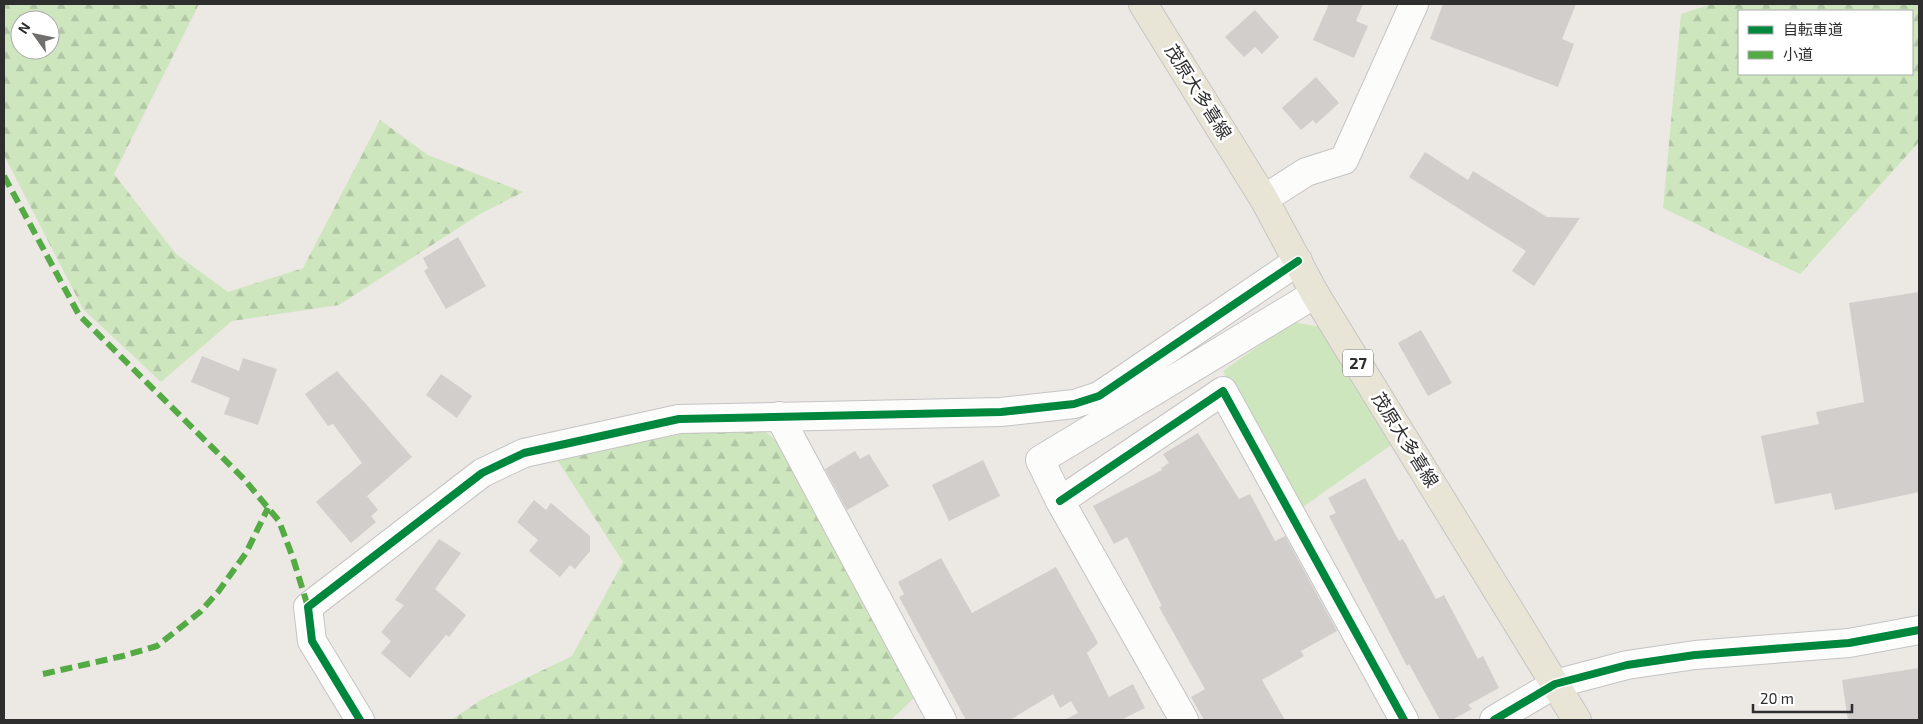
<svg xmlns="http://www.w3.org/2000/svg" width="1923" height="724" font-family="'Exo 2','Noto Sans JP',sans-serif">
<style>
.green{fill:#cee6be}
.forest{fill:url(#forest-firs);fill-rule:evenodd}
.building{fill:#d1cecb}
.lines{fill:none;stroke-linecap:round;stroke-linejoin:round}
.street-casing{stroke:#c5c4c5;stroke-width:30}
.primary-casing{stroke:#c6c5c4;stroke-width:30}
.street{stroke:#fcfcfb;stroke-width:28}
.primary{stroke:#e8e4d6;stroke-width:28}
.quiet{stroke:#54ab44;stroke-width:6;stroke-dasharray:12 6;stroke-linecap:butt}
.cycleway-casing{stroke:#fff;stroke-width:11}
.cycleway{stroke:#00873e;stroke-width:8}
.labels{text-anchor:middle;stroke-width:5;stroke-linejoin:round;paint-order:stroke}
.shield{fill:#fff;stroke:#6d6d6d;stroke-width:1}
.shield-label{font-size:16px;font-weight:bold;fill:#2e2e2e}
.street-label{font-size:18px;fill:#2e2e2e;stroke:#fff}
</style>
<defs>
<pattern id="forest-firs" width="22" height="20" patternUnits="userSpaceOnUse" patternTransform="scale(1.25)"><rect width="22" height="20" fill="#cee6be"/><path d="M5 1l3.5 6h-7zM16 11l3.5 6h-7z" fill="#b1c6a4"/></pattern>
</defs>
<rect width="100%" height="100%" fill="#ece8e4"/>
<!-- green -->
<path class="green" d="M1293 322 1321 327 1391 445 1300 509 1223 371Z"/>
<!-- forest -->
<path class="forest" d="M4 4H199L114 174 176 254 228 292 303 268 380 120 428 155 523 192 480 214 339 305 232 321 161 382 83 309 4 155ZM20 20H50V50H20Z
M1712 4H1919V142L1800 274 1663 208 1681 14ZM1739 11H1912V74H1739Z
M758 426 778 442 915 697 891 720H451L481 700 572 656 623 562 558 461 630 443 710 428Z"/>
<!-- building -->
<path class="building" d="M1329 4H1363L1356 21 1368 26 1354 58 1313 40Z
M1443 4H1576L1562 39 1574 44 1558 87 1430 39Z
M1255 10 1279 37 1262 54 1255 47 1244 57 1225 37Z
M1316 77 1339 103 1316 124 1313 120 1301 130 1282 108Z
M1425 152 1468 180 1473 171 1547 217 1580 218 1534 286 1512 271 1526 251 1409 177Z
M458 237 486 286 446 309 424 271 428 268 423 258Z
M1919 292V492L1835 510 1831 493 1775 504 1761 436 1819 424 1816 412 1864 402 1849 303Z
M1421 330 1452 383 1428 396 1398 343Z
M202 356 239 371 243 358 277 369 258 425 224 414 230 398 191 382Z
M337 371 412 457 367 496 378 510 371 516 376 522 351 543 316 502 362 463 333 424 328 426 305 394Z
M441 374 472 396 457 418 426 395Z
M1198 433 1239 499 1250 494 1275 541 1285 536 1337 631 1301 651 1304 656 1262 680 1285 720H1204L1191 697 1205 689 1159 607 1162 606 1127 537 1114 544 1093 506 1162 470 1161 468 1169 463 1163 454Z
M855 451 860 459 869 454 889 486 847 510 825 469Z
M983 460 1000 496 949 521 932 485Z
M1365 478 1399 541 1403 539 1436 599 1444 595 1478 659 1483 656 1499 688 1468 705 1472 709 1452 720H1440L1409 664 1407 666 1329 516 1336 513 1328 498Z
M534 500 546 510 551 503 590 536V551L575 569 570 565 560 577 529 551 538 540 517 522Z
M439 539 461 553 435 589 466 615 449 637 446 635 410 678 381 653 391 641 381 632 404 605 395 600Z
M941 558 972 613 1056 567 1098 643 1087 653 1109 697 1133 684 1145 708 1121 720H1064L1078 713 1071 701 1060 708 1053 694 1010 720H966L899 597 904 594 898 582Z
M1919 668V720H1848L1842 680Z"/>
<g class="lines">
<defs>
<path id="street" d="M1264 199 1306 172 1344 160 1414 4
M779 416 942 720
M1060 501 1223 391 1404 720
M360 720 312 641 308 607 482 473 524 453 679 419 1001 412 1074 404 1099 396 1298 261
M1184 720 1060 501 1040 460 1315 294
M1494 720 1555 684 1627 665 1695 655 1849 643 1919 630"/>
<path id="primary" d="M1143 4 1264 199 1315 294 1577 720"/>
</defs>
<!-- street casing -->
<use href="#street" class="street-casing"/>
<!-- primary casing -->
<use href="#primary" class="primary-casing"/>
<!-- street -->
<use href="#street" class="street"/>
<!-- primary -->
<use href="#primary" class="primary"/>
<!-- quiet -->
<path class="quiet" d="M4 176 79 315 244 479 279 521 293 558 308 607
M43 674 123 656 157 646 200 612 218 592 246 553 268 508"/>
<defs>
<path id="cycleway" d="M1060 501 1223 391 1404 720
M360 720 312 641 308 607 482 473 524 453 679 419 1001 412 1074 404 1099 396 1298 261
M1494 720 1555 684 1627 665 1695 655 1849 643 1919 630"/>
</defs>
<!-- cycleway casing -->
<use href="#cycleway" class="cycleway-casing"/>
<!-- cycleway -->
<use href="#cycleway" class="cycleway"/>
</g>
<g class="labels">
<!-- shield labels -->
<rect class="shield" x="1343" y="349.5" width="30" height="27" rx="4"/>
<g class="shield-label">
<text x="1358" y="369">27</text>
</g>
<!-- street labels -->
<g class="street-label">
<text transform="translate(1198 92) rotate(58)" y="6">茂原大多喜線</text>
<text transform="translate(1405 440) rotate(58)" y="6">茂原大多喜線</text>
</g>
</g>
<!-- border -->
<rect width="1923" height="724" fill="none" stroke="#2e2e2e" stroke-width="10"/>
<!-- legend -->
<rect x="1738" y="10" width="175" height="65" fill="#ffffff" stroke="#ababab"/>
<rect x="1748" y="26" width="25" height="8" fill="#00873e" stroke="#ababab"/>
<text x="1783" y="35" font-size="15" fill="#2e2e2e">自転車道</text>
<rect x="1748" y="51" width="25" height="8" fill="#54ab44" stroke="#ababab"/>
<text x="1783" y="60" font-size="15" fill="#2e2e2e">小道</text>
<!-- north arrow -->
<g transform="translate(35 35) rotate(303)"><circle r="24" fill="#ffffff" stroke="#ababab"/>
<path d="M0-4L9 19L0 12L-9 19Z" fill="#706f6e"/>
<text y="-8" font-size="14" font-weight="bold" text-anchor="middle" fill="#2e2e2e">N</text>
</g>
<!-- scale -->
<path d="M1753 704v8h99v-8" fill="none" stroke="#2e2e2e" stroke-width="2.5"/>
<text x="1760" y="704" font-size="15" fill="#2e2e2e" stroke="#ffffff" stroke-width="4" paint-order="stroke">20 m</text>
</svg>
